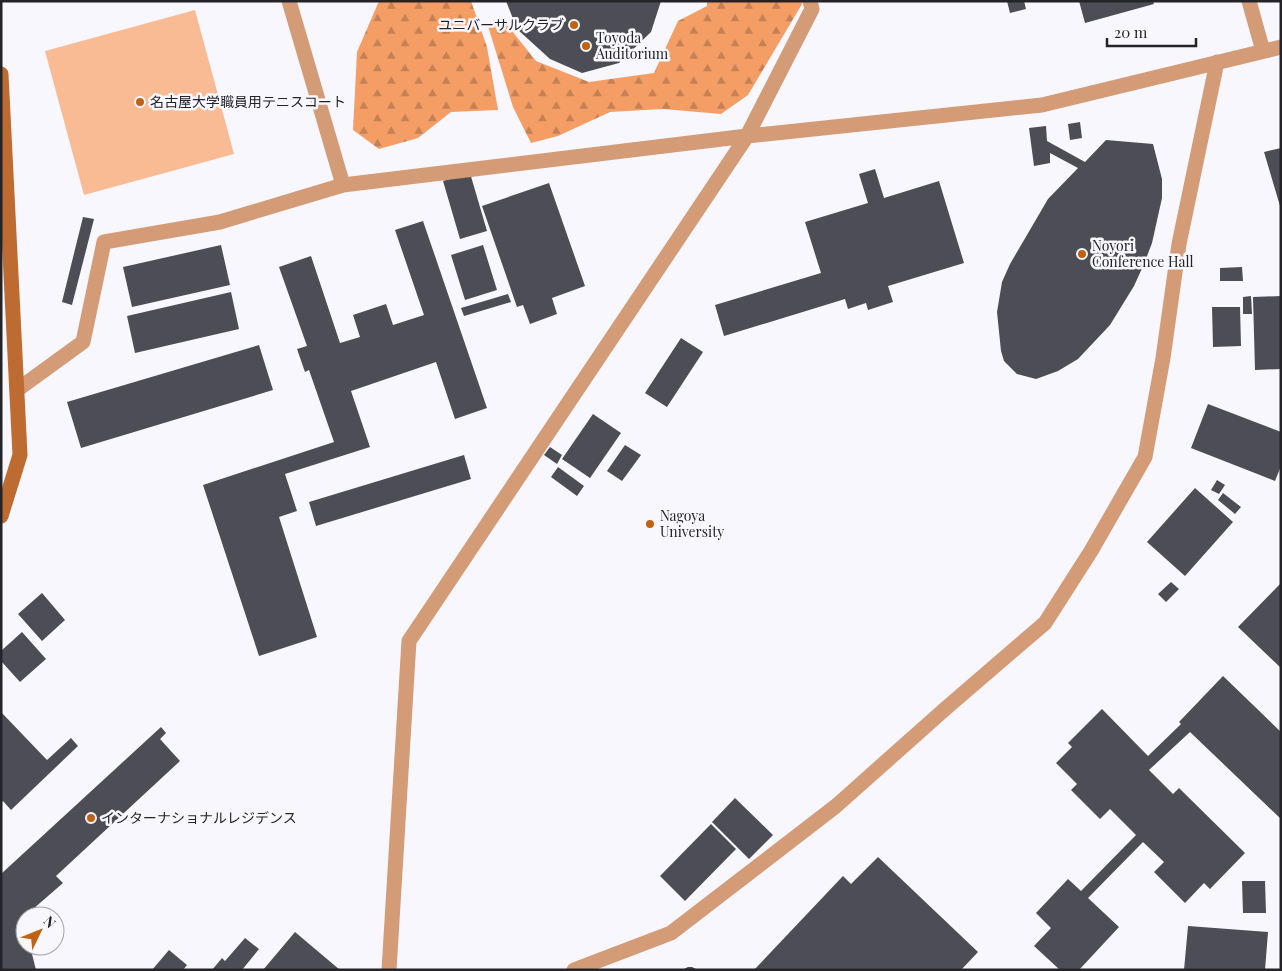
<svg xmlns="http://www.w3.org/2000/svg" width="1282" height="971" font-family="'Playfair Display','Noto Sans JP',serif">
<style>
.green{fill:#f8bb94}
.forest{fill:url(#forest-firs)}
.building{fill:#4d4d55}
.lines{fill:none;stroke-linecap:round;stroke-linejoin:round}
.lane{stroke:#d49b77;stroke-width:15}
.secondary{stroke:#bd6b30;stroke-width:15}
.poi-dot{fill:#c06214;stroke:#f8f7fe;stroke-width:2}
.labels{text-anchor:middle;stroke-width:5;stroke-linejoin:round;paint-order:stroke}
.poi-label{font-size:14px;fill:#242428;stroke:#f8f7fe;text-anchor:start}
</style>
<defs>
<pattern id="forest-firs" width="22" height="20" patternUnits="userSpaceOnUse" patternTransform="scale(1.25)"><rect width="22" height="20" fill="#f49e65"/><path d="M5 1l3.5 6h-7zM16 11l3.5 6h-7z" fill="#c58153"/></pattern>
</defs>
<rect width="100%" height="100%" fill="#f8f7fe"/>
<!-- green -->
<path class="green" d="M195 10 234 154 84 195 45 51Z"/>
<!-- forest -->
<path class="forest" d="M379 1H471L487 47 498 110 451 112 418 138 379 149 353 130 357 52Z
M707 1H801L802 4 748 95 721 114 663 109 610 112 558 136 531 143 513 107 488 26 504 21 536 61 589 82 654 73 678 21 707 6Z"/>
<!-- building -->
<path class="building" d="M506 1H661L651 32 619 63 582 73 550 59 517 29Z
M1007 1H1024L1026 9 1010 13Z
M1079 1H1153L1154 4 1085 23Z
M1080 122 1082 138 1070 140 1068 124Z
M1046 126 1047 141 1085 162 1106 140 1153 144 1162 179V198L1152 243 1144 264 1134 286 1110 325 1078 359 1058 371 1036 379 1017 374 1004 361 1001 351 997 312 1002 282 1010 264 1048 199 1078 168 1050 153V163L1034 166 1029 128Z
M1281 148V206H1280L1264 152Z
M875 169 884 198 939 181 964 263 888 286 893 302 868 310 866 303 848 309 845 299 724 336 715 305 821 273 805 222 868 203 859 174Z
M470 173 487 231 460 239 443 181Z
M549 183 585 286 552 298 557 314 530 324 523 305 517 307 482 206Z
M83 217 94 219 72 305 62 302Z
M423 221 487 408 455 419 436 362 351 391 370 447 285 474 297 511 279 517 317 637 259 656 203 485 334 442 309 370 305 372 297 349 307 346 279 267 311 256 340 343 360 337 353 315 386 304 393 325 424 315 395 230Z
M221 245 230 285 132 307 123 267Z
M483 245 497 290 465 300 451 255Z
M1242 267 1243 281H1220V268Z
M231 292 239 329 135 353 127 316Z
M508 294 511 302 464 316 461 308Z
M1251 296 1252 314H1243V297Z
M1281 296V369L1255 370 1253 297Z
M1212 307H1240L1241 346 1213 347Z
M681 338 703 352 667 407 645 393Z
M259 345 273 390 81 448 67 402Z
M1208 404 1281 432V466L1275 481 1191 448Z
M593 414 621 433 590 478 562 459Z
M625 445 641 455 622 481 607 471Z
M550 447 562 455 557 464 544 455Z
M464 455 471 479 316 526 309 502Z
M558 467 584 486 577 496 551 477Z
M1217 480 1225 485 1219 494 1211 490Z
M1195 488 1233 522 1185 576 1147 542Z
M1223 493 1241 507 1235 514 1218 500Z
M1171 582 1179 589 1166 602 1158 594Z
M1281 583V668L1238 627Z
M42 593 65 620 42 641 18 614Z
M22 632 46 659 20 682 1 661V651Z
M1223 676 1281 732V819L1190 732 1149 770 1173 794 1179 788 1245 853 1210 889 1204 883 1185 903 1154 872 1164 862 1143 842 1088 898 1119 927 1079 970H1060L1034 946 1051 928 1036 913 1068 879 1081 891 1136 835 1110 809 1100 819 1071 790 1077 784 1056 763 1072 747 1068 743 1102 709 1148 756 1181 724 1179 722Z
M1 712 47 760 71 738 78 746 11 810 3 801 1 803Z
M161 727 166 733 160 739 180 761 56 876 63 883 25 916 23 919 25 926V946H30L36 970H1V874Z
M735 798 773 835 749 859 712 822Z
M711 824 736 849 685 901 660 876Z
M878 857 978 952 961 970H754L843 876 851 884Z
M1242 881H1265L1266 913H1243Z
M1188 926 1268 932 1265 970H1184Z
M295 932 340 970H263Z
M245 938 259 949 242 970H212L222 958 225 961Z
M169 950 187 965 183 970H152Z
M688 967H692L698 970H682Z"/>
<g class="lines">
<!-- lane -->
<path class="lane" d="M289 1 343 185
M1249 1 1263 51
M17 390 83 342 104 242 220 222 343 185 747 136 1042 105 1281 47
M389 970 409 641 747 136 812 9 810 1
M574 970 671 933 836 806 945 709 1045 623 1091 551 1145 457 1163 358 1179 244 1217 62"/>
<!-- secondary -->
<path class="secondary" d="M1 74 20 455 1 516"/>
</g>
<!-- markers -->
<g class="poi-dot">
<circle cx="574" cy="25" r="5"/>
<circle cx="586" cy="46" r="5"/>
<circle cx="140" cy="102" r="5"/>
<circle cx="1082" cy="254" r="5"/>
<circle cx="650" cy="524" r="5"/>
<circle cx="91" cy="818" r="5"/>
</g>
<g class="labels">
<!-- poi labels -->
<g class="poi-label">
<text x="564" y="30" text-anchor="end">ユニバーサルクラブ</text>
<text x="596" y="43">Toyoda<tspan x="596" dy="16">Auditorium</tspan></text>
<text x="150" y="107">名古屋大学職員用テニスコート</text>
<text x="1092" y="251">Noyori<tspan x="1092" dy="16">Conference Hall</tspan></text>
<text x="660" y="521">Nagoya<tspan x="660" dy="16">University</tspan></text>
<text x="101" y="823">インターナショナルレジデンス</text>
</g>
</g>
<!-- border -->
<rect width="1282" height="971" fill="none" stroke="#242428" stroke-width="5"/>
<!-- north arrow -->
<g transform="translate(40 931) rotate(47)"><circle r="24" fill="#f8f7fe" stroke="#a3a3a8"/>
<path d="M0-4L9 19L0 12L-9 19Z" fill="#c06214"/>
<text y="-8" font-size="14" font-weight="bold" text-anchor="middle" fill="#242428">N</text>
</g>
<!-- scale -->
<path d="M1107 38v8h89v-8" fill="none" stroke="#242428" stroke-width="2.5"/>
<text x="1114" y="38" font-size="15" fill="#242428" stroke="#f8f7fe" stroke-width="4" paint-order="stroke">20 m</text>
</svg>
